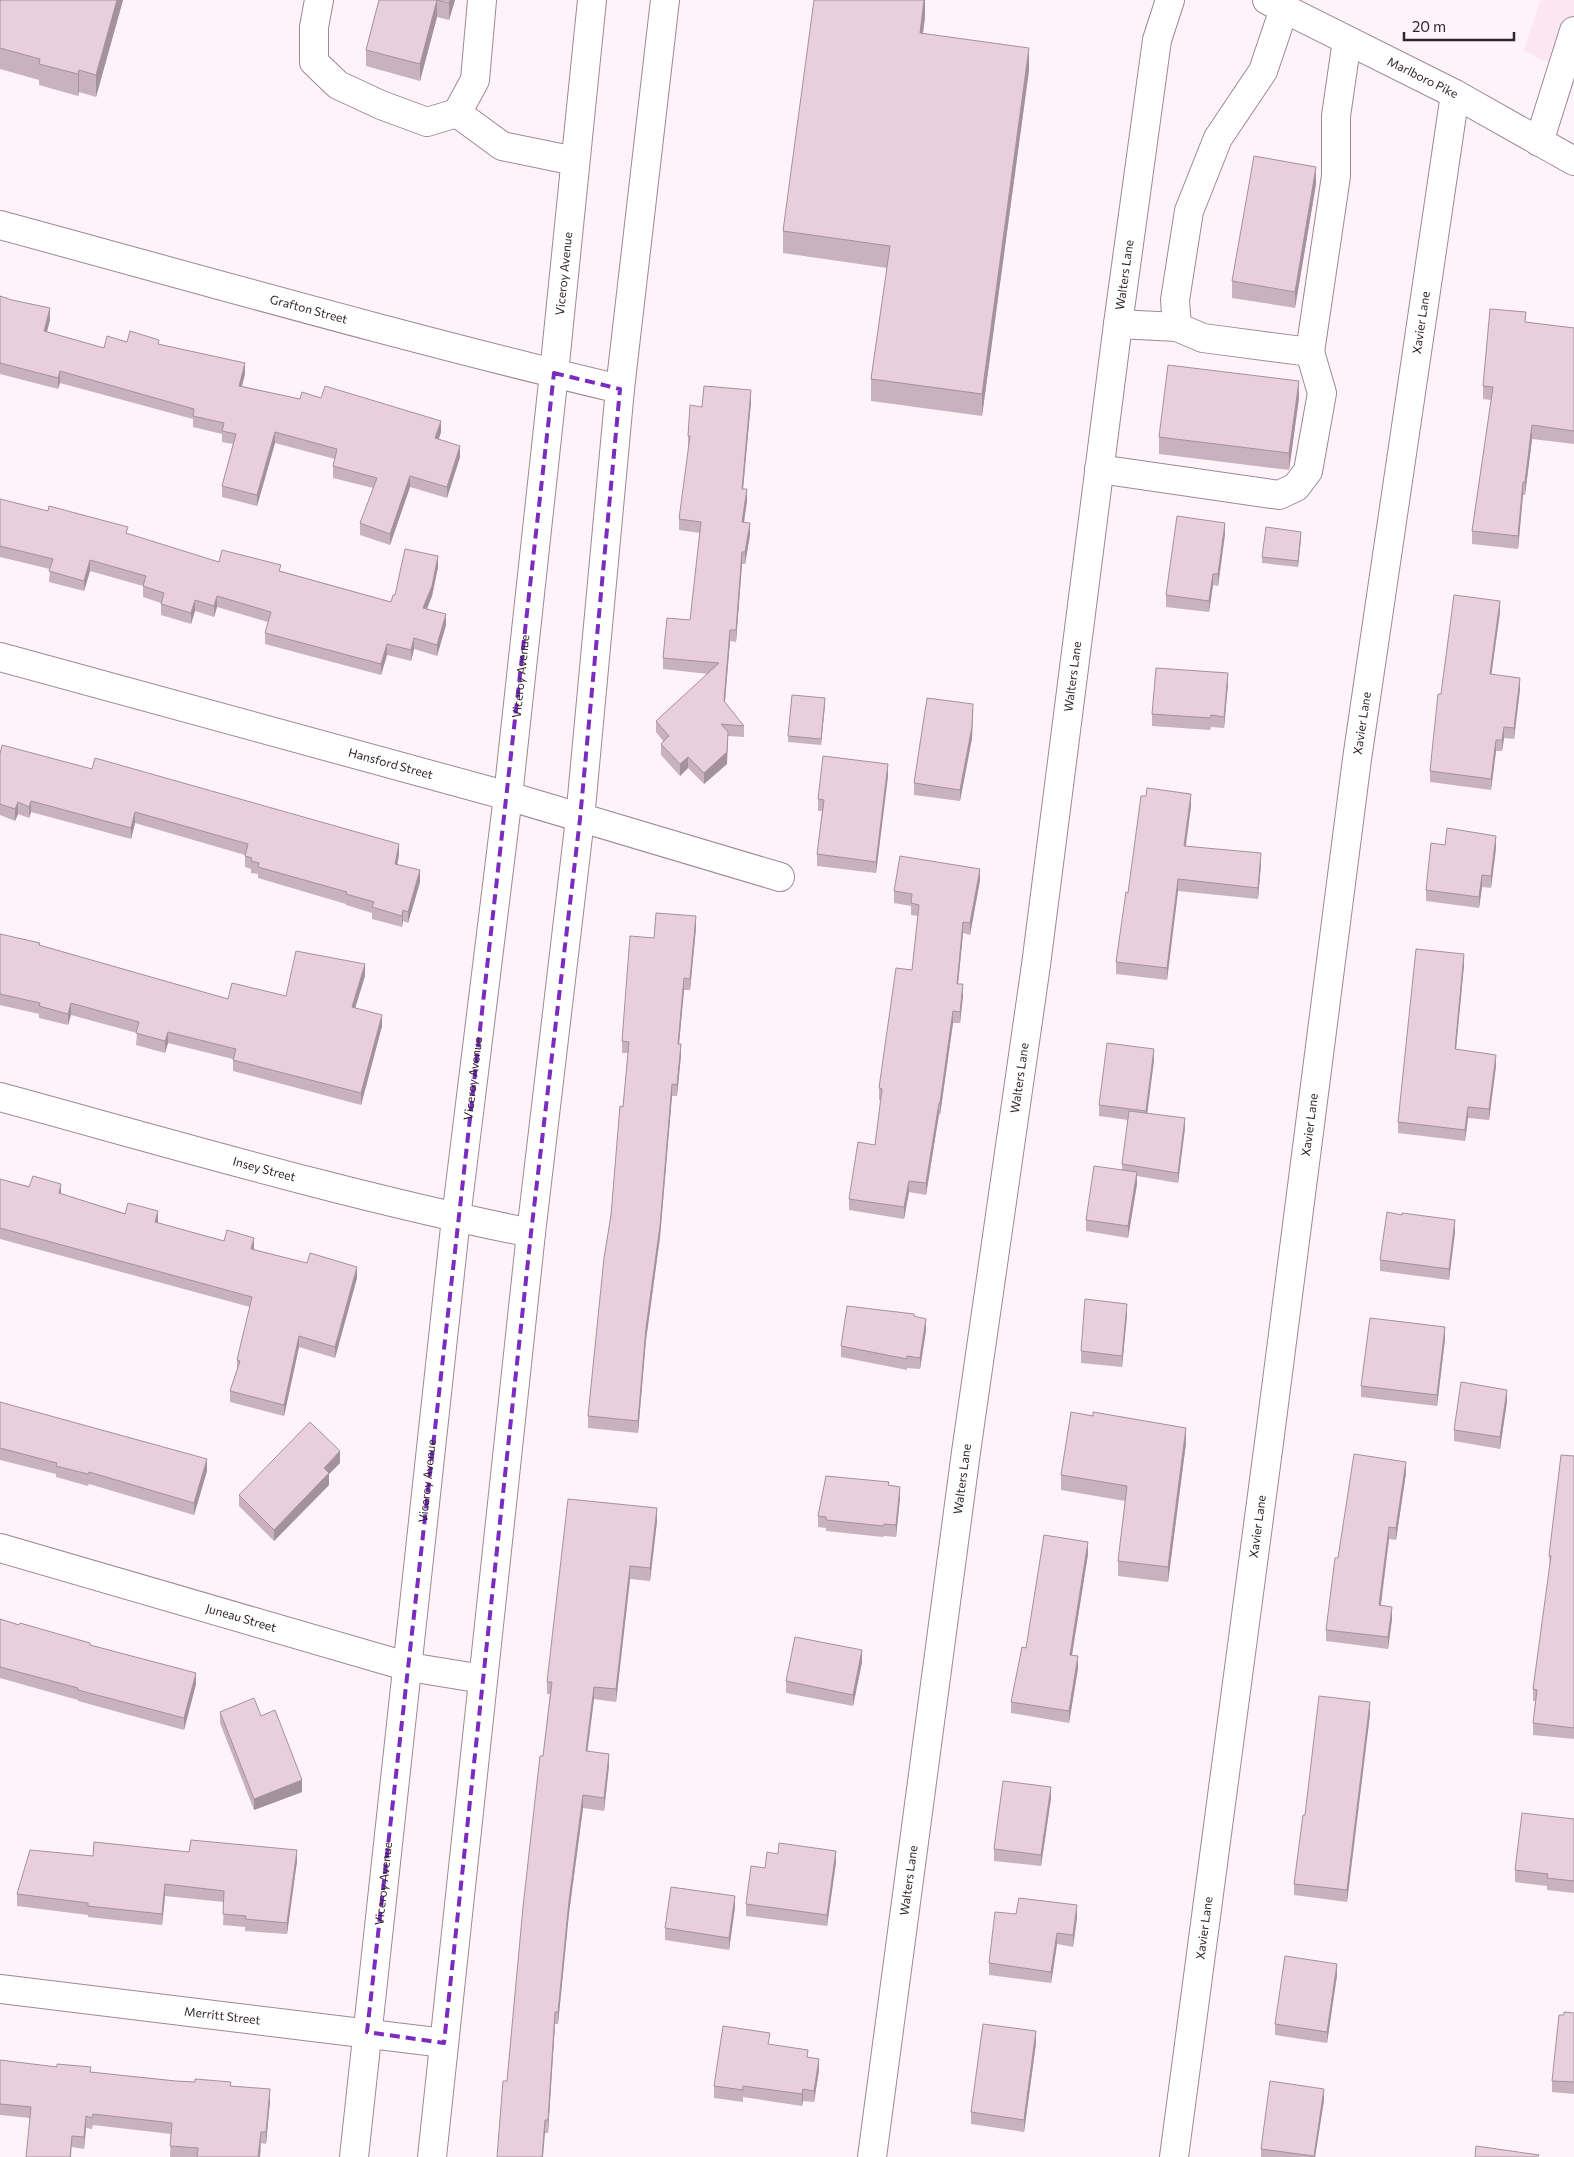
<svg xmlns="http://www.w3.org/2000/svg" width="1574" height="2157" font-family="Commissioner,sans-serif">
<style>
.built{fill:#fbe6f2}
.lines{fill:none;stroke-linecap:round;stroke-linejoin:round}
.minor-casing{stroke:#9f8795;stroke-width:30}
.major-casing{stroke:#9f8795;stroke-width:30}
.minor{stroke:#fff;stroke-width:28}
.major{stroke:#fff;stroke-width:28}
.wall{fill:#c8b2bf}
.shaded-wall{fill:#a3919b}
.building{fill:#e9cfde;stroke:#a3919b}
.marked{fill:none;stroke:#7b2cbf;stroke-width:4;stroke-dasharray:10 6;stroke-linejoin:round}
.labels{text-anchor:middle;stroke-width:5;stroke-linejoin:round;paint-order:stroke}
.street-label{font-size:12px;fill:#2f252b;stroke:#fef3f9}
</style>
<rect width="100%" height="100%" fill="#fef3f9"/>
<!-- built -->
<path class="built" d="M1541 0H1574V77L1524 50Z"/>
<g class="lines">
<defs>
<g id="minor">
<path d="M319 0 314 27V62L338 85 381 105 427 122 457 113 475 80 482 0"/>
<path d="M1284 9 1263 71 1218 138 1189 211 1175 300 1177 327 1203 338 1310 352 1336 176V116L1347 40"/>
<path d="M457 113 502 146 575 161"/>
<path d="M1539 142 1574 31"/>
<path id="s1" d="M0 225C206 281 412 340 620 389"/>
<path d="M1118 324 1177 327"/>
<path d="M1099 469 1279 495 1296 487 1308 471 1322 393 1310 352"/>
<path id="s2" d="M0 657 508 796 780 877"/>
<path id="s3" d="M0 1097C176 1145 352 1197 531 1233"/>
<path id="s4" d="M0 1548 409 1667 483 1679"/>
<path id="s5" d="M0 1989 444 2043"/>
<path id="s6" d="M354 2157 456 1218 508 796 554 373 592 0"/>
<path d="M432 2157 531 1233 580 819 620 389 665 0"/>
<path id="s7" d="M872 2157 966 1452 1036 965 1118 324 1157 40 1170 0"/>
<path id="s8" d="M1174 2157 1270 1435 1357 759 1455 94"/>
</g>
<g id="major">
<path id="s9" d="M1267 0 1455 94 1574 161"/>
</g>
</defs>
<!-- minor casing -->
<use href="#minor" class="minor-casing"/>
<!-- major casing -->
<use href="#major" class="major-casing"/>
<!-- minor -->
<use href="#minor" class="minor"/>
<!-- major -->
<use href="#major" class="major"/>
</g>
<!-- wall -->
<path class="wall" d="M0 0H123L96 97 79 92 78 96 39 85V80L0 69Z
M379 0H455L449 20 437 17 420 81 366 66V50Z
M925 0V17L923 33 1029 70 982 416 871 401V379L887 268 783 253V231Z
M1316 184 1295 308 1232 298V281Z
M0 296 50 320 47 332 104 348 127 342 159 344 245 374 242 386 441 432 439 439 460 457 447 498 410 487 390 545 360 535V523L373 488 333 478V466L335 459 275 443 257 506 222 497V486L233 444 222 442V434L193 427V419L60 383 58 389 0 374Z
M1526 322 1574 328V444L1532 439 1525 495H1523L1518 549 1472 544V531L1491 400 1483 399V386Z
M1299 398 1289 470 1159 454V437Z
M751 402 743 489 747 501 744 523 750 535 745 564H742L736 642 730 641 725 702 744 726V737L728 736 727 764 704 784 688 768 680 776 661 755V744L663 741 656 732V721L708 674 663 669V658L690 620 700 533 679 530V519L689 448H688V436L702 407Z
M0 499 128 534 219 562 281 571 391 602 395 595 438 567 432 596 427 609 446 625 437 656 414 649 411 661 387 655 381 675 265 644V633L268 622 217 607 214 617 195 611 191 624 161 615V603L143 597V586L90 571 84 591 49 582 50 569 0 557Z
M1225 534 1218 586 1213 585 1209 612 1166 607V595Z
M1301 538 1298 567 1262 563V557Z
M1500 612 1491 674 1520 689 1514 739 1504 738 1502 751H1496L1491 790 1430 782V771L1441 694Z
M1228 684 1224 728 1211 727 1210 730 1152 726V714Z
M825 704 821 745 788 742V736Z
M973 716 972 738 960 801 914 795V783Z
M0 754 399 855 397 865 420 882 408 923 403 921 402 927 372 919V913L346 905V904L258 878V874L251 873V869L245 867V855L135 823 131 839 31 812 29 818 18 814 15 821 0 815Z
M888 776 876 873 817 866V854L822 811H818V799Z
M1191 806 1186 846 1261 864 1258 899 1178 891 1167 980 1116 974V962L1128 893Z
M1445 845 1496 848 1491 888 1482 887 1479 908 1426 901V890Z
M980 880 970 935 963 933 958 984 963 996 960 1023H953L940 1115 939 1114 926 1195 909 1192 904 1219 849 1210V1199L875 1145 881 1100H879V1088L912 970 918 916 911 915V906L894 903V891Z
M696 928 690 990H684L679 1044 681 1055 677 1096H672L660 1237 646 1340 638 1433 588 1428V1416L623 1107 628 1053H622V1041L654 938Z
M0 934 228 999 286 996 365 976 355 1008 382 1026 361 1105 233 1071V1059L168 1043 165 1053 136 1045 137 1033 71 1015 68 1025 39 1018V1014L0 1005Z
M1464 965 1456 1049 1496 1066 1489 1120 1468 1118 1465 1141 1398 1133V1122Z
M1154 1060 1147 1113 1185 1128 1178 1183 1137 1176V1184L1128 1238 1086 1231V1220L1122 1170V1164L1128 1120 1099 1116V1105Z
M0 1179 61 1194 158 1223 357 1278 335 1358 299 1347 284 1416 230 1402V1391L237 1370V1360L250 1307 0 1239Z
M1455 1232 1449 1280 1380 1271V1260Z
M1127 1315 1122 1367 1081 1363V1351Z
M914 1316 926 1330 920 1369 907 1368V1370L841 1357V1346Z
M1445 1339 1437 1406 1361 1397V1386Z
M1507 1401 1500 1449 1454 1441V1430Z
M0 1402 207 1471 194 1515 89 1484 88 1486 56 1477V1474L0 1460Z
M1093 1416 1186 1443 1168 1582 1118 1576V1561L1125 1501 1061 1490V1475Z
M1574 1456V1739L1533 1735V1723L1536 1701H1533V1689L1550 1567 1549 1556Z
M340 1463 329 1474V1485L274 1541 239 1506V1495Z
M1406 1473 1396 1540 1389 1539 1381 1606 1392 1619 1388 1649 1326 1641V1630L1338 1558Z
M889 1485 900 1498 896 1537 884 1536 883 1537 826 1531V1528L818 1527V1516Z
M657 1521 650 1581 630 1579 616 1702 594 1699 587 1751 609 1766 604 1811 583 1808 569 1913 558 2024H555L548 2133H545L507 2081 543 1756 550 1694H547V1682Z
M1088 1554 1072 1655 1078 1668 1069 1723 1011 1713V1702L1026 1648Z
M0 1619 90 1645 196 1684 184 1730 78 1701V1700L0 1678Z
M862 1662 853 1706 786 1693V1681Z
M220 1712 261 1716 302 1792 254 1810 220 1723Z
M1370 1714 1347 1902 1294 1895V1884L1305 1815Z
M1051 1798 1041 1866 994 1861V1849Z
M1574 1819V1893L1547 1890V1886L1515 1882V1870Z
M189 1852 297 1861 287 1934 245 1931V1927L223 1925 224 1902 165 1896 162 1925 88 1917V1915L17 1906V1894L93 1856Z
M836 1862 827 1926 746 1916V1904L765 1868Z
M735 1907 729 1950 665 1940V1928Z
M1016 1914 1077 1917 1073 1947 1057 1944 1051 1983 989 1975V1963Z
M1337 1975 1327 2043 1275 2035V2024Z
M1574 2013V2094L1552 2092V2081L1564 2015Z
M1036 2043 1024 2132 971 2124V2112Z
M770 2044 808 2057 819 2070 814 2102 803 2101 802 2106 743 2097V2102L714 2098V2086Z
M0 2060 91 2072 176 2081 231 2086 270 2101 266 2144 261 2143 260 2157H170L171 2134 93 2125 92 2129 86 2128 84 2149 72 2147 30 2118 0 2115Z
M1324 2100 1315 2157H1261V2149Z"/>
<!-- shaded-wall -->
<path class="shaded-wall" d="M117 0H123L96 97V75Z
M437 0V17L420 81V64Z
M450 0H455L449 20V3Z
M924 0H925V17L920 55V33Z
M1029 48V70L982 416V394Z
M79 70V92L78 96V74Z
M1316 167V184L1295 308V292Z
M50 308V320L44 342V331Z
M245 363V374L239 397V386Z
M60 371V383L58 389V378Z
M1299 381V398L1289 470V453Z
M751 390V402L742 500V489Z
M441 421V432L435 449V438Z
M1532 425V439L1525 495V482Z
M275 432V443L257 506V495Z
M460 446V457L447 498V487Z
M410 476V487L390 545V534Z
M1523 482V495L1518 549V536Z
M747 489V501L742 534V522Z
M750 523V535L745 564V552Z
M1225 523V534L1218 586V574Z
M1301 532V538L1298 567V561Z
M742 552V564L736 642V630Z
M438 556V567L432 596 423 618V608Z
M90 560V571L84 591V581Z
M1213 574V585L1209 612V601Z
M217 596V607L214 617V606Z
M195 600V611L191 624V613Z
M1500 601V612L1490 685V674Z
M446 614V625L437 656V645Z
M730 630V641L724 712V701Z
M414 638V649L411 661V650Z
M387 644V655L381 675V664Z
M1228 673V684L1224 728V717Z
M1520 678V689L1514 739V728Z
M825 698V704L821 745V739Z
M973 704 972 738 960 801V790Z
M1504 727V738L1502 751V740Z
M728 732 727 764 704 784V773Z
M1496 740V751L1491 790V779Z
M688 757V768L680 776V764Z
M888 764V776L876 873V862Z
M1191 794V806L1184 857V846Z
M31 801V812L29 818V807Z
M18 802V814L15 821V809Z
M135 812V823L131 839V828Z
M1496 836V848L1491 888V876Z
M399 844V855L395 876V864Z
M1261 853V864L1258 899V888Z
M980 869V880L970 935V923Z
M420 870V882L408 923V912Z
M1482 875V887L1479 908V897Z
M1178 879V891L1167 980V968Z
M403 910V921L402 927V916Z
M696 916V928L690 990V979Z
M963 922V933L957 995V984Z
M1464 954V965L1455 1060V1049Z
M365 964V976L352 1018V1007Z
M684 978V990L678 1055V1044Z
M963 984V996L960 1023V1012Z
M71 1003V1015L68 1025V1014Z
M953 1011V1023L940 1115V1103Z
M382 1015V1026L361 1105V1093Z
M168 1032V1043L165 1053V1041Z
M681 1044V1055L677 1096V1085Z
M1154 1049V1060L1146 1123V1111Z
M1496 1055V1066L1489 1120V1109Z
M672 1084V1096L660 1237 646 1340 638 1433V1421L646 1328Z
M939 1103V1114L926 1195V1183Z
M1468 1107V1118L1465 1141V1130Z
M1185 1118V1128L1178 1183V1173Z
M1137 1172V1184L1128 1238V1226Z
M909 1181V1192L904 1219V1207Z
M61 1184V1195L59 1193Z
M158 1211V1222L155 1233V1222Z
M1455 1220V1232L1449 1280V1269Z
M254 1238V1249L251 1260V1249Z
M357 1267V1278L335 1358V1347Z
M1127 1304V1315L1122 1367V1356Z
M926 1319V1330L920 1369V1358Z
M1445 1327V1339L1437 1406V1395Z
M299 1336V1347L284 1416V1405Z
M1507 1390V1401L1500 1449V1437Z
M1186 1428V1443L1168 1582V1567Z
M340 1451V1463L329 1474V1485L274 1541V1530L324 1468Z
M207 1459V1471L194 1515V1503Z
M1406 1462V1473L1396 1540V1528Z
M900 1487V1498L896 1537V1525Z
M657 1508V1521L650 1581V1568Z
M1389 1527V1539L1379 1617V1605Z
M1088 1542V1554L1070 1667V1655Z
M630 1566V1579L616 1702V1689Z
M1392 1607V1619L1388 1649V1637Z
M862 1650V1662L853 1706V1695Z
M1078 1656V1668L1069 1723V1711Z
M196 1673V1684L184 1730V1718Z
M594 1687V1699L586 1763V1751Z
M1370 1702V1714L1347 1902V1890Z
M609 1754V1766L604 1811V1798Z
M302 1780V1792L254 1810V1799Z
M1051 1787V1798L1041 1866V1855Z
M583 1795V1808L569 1913 558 2024V2012L569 1901Z
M297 1850V1861L287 1934V1923Z
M836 1851V1862L827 1926V1915Z
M165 1884V1896L162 1925V1914Z
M735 1896V1907L729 1950V1938Z
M1077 1905V1917L1073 1947V1935Z
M1057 1933V1944L1051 1983V1972Z
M1337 1964V1975L1327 2043V2032Z
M555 2012V2024L548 2133V2120Z
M1036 2031V2043L1024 2132V2120Z
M819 2059V2070L814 2102V2091Z
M270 2089V2101L266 2144V2132Z
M803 2089V2101L802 2106V2094Z
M1324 2089V2100L1315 2157H1314Z
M86 2116V2128L84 2149V2137Z
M545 2120V2133L543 2157H542Z
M261 2132 260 2157H258Z
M72 2136 71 2157H70Z"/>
<!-- building -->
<path class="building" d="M0 0H117L96 75 79 70 78 74 39 64 40 59 0 48Z
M379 0H437L420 64 366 50Z
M437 0H450L449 3Z
M814 0H924L920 33 1029 48 982 394 871 379 890 246 783 231Z
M1254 156 1316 167 1295 292 1232 281Z
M0 296 12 300 50 308 44 331 104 348 107 336 127 342 130 331 159 340 158 344 245 363 239 386 300 399 302 392 321 398 325 386 441 421 435 438 460 446 447 487 410 476 390 534 360 523 377 478 333 466 337 449 275 432 257 495 222 486 236 434 222 431 224 423 193 416 194 409 60 371 58 378 0 363Z
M1490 309 1526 312 1525 322 1574 328V431L1532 425 1525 482H1523L1518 536 1472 531 1493 387 1483 386Z
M1168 365 1299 381 1289 453 1159 437Z
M704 386 751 390 742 489H747L742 522 750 523 745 552H742L736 630H730L724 701 744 726 721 724 728 732 727 752 704 773 688 757 680 764 661 744 669 736 656 721 719 663 663 658 667 618 690 620 701 522 679 519 690 436H688L690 405 702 407Z
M0 499 48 511 49 506 128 527 126 533 219 562 222 550 281 565 279 571 391 602 393 595H395L405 549 438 556 432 586 423 608 446 614 437 645 414 638 411 650 387 644 381 664 265 633 271 612 217 596 214 606 195 600 191 613 161 604 164 593 143 586 146 576 90 560 84 581 49 571 53 559 0 546Z
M1177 516 1225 523 1218 574H1213L1209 601 1166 595Z
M1266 527 1301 532 1298 561 1262 557Z
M1454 595 1500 601 1490 674 1520 678 1514 728 1504 727 1502 740H1496L1491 779 1430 771 1438 694H1441Z
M1156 668 1228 673 1224 717 1211 715 1210 718 1152 714Z
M792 695 825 698 821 739 788 736Z
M927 698 973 704 972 727 960 790 914 783Z
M2 745 92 769 95 758 399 844 395 864 420 870 408 912 403 910 402 916 372 907 374 902 346 894 347 892 258 867 259 863 251 861 252 858 245 856 248 844 135 812 131 828 31 801 29 807 18 802 15 809 0 804V754Z
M823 756 888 764 876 862 817 854 824 800 818 799Z
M1147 788 1191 794 1184 846 1261 853 1258 888 1178 879 1167 968 1116 962 1126 892 1128 893 1141 796H1146Z
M1447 828 1496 836 1491 876 1482 875 1479 897 1426 890 1431 843 1445 845Z
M900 856 980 869 970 923 963 922 957 984H963L960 1012 953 1011 940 1103H939L926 1183 909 1181 904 1207 849 1199 858 1142 875 1145 882 1089 879 1088 896 968 912 970 919 905 911 903 912 894 894 891Z
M656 913 696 916 690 979 684 978 678 1044H681L677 1085 672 1084 660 1226 646 1328 638 1421 588 1416 604 1258 611 1215 620 1106 623 1107 629 1042 622 1041 630 936 654 938Z
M0 934 40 943 39 945 228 999 232 983 286 996 296 951 365 964 352 1007 382 1015 361 1093 233 1060 236 1049 168 1032 165 1041 136 1033 139 1022 71 1003 68 1014 39 1006 40 1003 0 994Z
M1416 949 1464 954 1455 1049 1496 1055 1489 1109 1468 1107 1465 1130 1398 1122Z
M1107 1043 1154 1049 1146 1111 1099 1105Z
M1129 1111 1185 1118 1178 1173 1122 1164Z
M1094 1166 1137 1172 1128 1226 1086 1220Z
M33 1176 61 1184 59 1193 125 1214 128 1203 158 1211 155 1222 224 1241 227 1230 254 1238 251 1249 307 1263 310 1253 357 1267 335 1347 299 1336 284 1405 230 1391 240 1361 237 1360 252 1297 0 1228V1179L29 1187Z
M1387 1212 1402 1215V1213L1455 1220 1449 1269 1380 1260Z
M1085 1299 1127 1304 1122 1356 1081 1351Z
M847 1306 914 1314V1316L926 1319 920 1358 907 1356V1359L841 1346Z
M1370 1318 1445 1327 1437 1395 1361 1386Z
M1461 1382 1507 1390 1500 1437 1454 1430Z
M0 1402 207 1459 194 1503 89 1472 88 1474 56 1466 57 1463 0 1448Z
M1071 1412 1093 1416V1412L1186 1428 1168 1567 1118 1561 1127 1486 1061 1475Z
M310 1422 340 1451 324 1468 329 1473 274 1530 239 1495Z
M1354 1454 1406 1462 1396 1528 1389 1527 1379 1605 1392 1607 1388 1637 1326 1630 1335 1558H1338Z
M1561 1455 1574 1456V1728L1533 1723 1537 1690 1533 1689 1551 1556H1549Z
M826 1476 889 1482 888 1485 900 1487 896 1525 884 1524 883 1526 826 1520V1517L818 1516Z
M568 1499 657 1508 650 1568 630 1566 616 1689 594 1687 586 1751 609 1754 604 1798 583 1795 569 1901 558 2012H555L548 2120H545L542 2157H497L503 2081H507L523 1907 540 1756H543L552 1682H547Z
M1044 1535 1088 1542 1070 1655 1078 1656 1069 1711 1011 1702 1022 1647 1026 1648Z
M0 1619 19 1625 20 1623 90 1643V1645L196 1673 184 1718 78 1690V1688L0 1667Z
M795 1637 862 1650 853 1695 786 1681Z
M1319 1696 1370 1702 1347 1890 1294 1884 1303 1815H1305Z
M254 1698 261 1716 275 1710 302 1780 254 1799 220 1712Z
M1003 1781 1051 1787 1041 1855 994 1849Z
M1522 1813 1574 1819V1881L1547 1878 1548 1874 1515 1870Z
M191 1840 297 1850 287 1923 245 1919 246 1916 223 1914 224 1891 165 1884 162 1914 88 1906V1903L17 1894 30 1850 93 1856 94 1842 189 1852Z
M779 1843 836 1851 827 1915 746 1904 751 1866 765 1868 767 1852 778 1854Z
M671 1887 735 1896 729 1938 665 1928Z
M1019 1898 1077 1905 1073 1935 1057 1933 1051 1972 989 1963 995 1912 1016 1914Z
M1285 1956 1337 1964 1327 2032 1275 2024Z
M1564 2012 1574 2013V2082L1552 2081 1559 2015H1564Z
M983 2024 1036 2031 1024 2120 971 2112Z
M723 2026 770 2033 768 2044 808 2050 807 2057 819 2059 814 2091 803 2089 802 2094 743 2086V2090L714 2086Z
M0 2060 57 2067V2064L91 2067 90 2072 176 2081 195 2082V2079L231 2082 230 2086 270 2089 266 2132H261L258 2157H197L198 2148 170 2146 172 2123 93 2114 92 2118 86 2116 84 2137 72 2136 70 2157H26L31 2107 0 2104Z
M1270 2081 1324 2089 1314 2156 1261 2149Z
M1476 2146 1539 2155 1538 2157H1475Z"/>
<!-- marked area -->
<path class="marked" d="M554 373 620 389 580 819 531 1233 444 2043 367 2032Z"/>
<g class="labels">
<!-- street labels -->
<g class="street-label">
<text dy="4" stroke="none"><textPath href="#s9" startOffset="174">Marlboro Pike</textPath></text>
<text dy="4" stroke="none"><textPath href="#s6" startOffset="1895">Viceroy Avenue</textPath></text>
<text dy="4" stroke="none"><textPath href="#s7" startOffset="1899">Walters Lane</textPath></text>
<text dy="4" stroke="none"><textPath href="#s1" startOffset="320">Grafton Street</textPath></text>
<text dy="4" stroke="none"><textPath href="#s8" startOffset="1851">Xavier Lane</textPath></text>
<text dy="4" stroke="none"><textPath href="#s6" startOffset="1490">Viceroy Avenue</textPath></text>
<text dy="4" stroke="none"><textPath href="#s7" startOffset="1494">Walters Lane</textPath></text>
<text dy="4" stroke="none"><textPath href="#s8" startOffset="1446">Xavier Lane</textPath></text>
<text dy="4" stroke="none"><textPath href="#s2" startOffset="405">Hansford Street</textPath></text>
<text dy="4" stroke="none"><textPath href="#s7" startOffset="1089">Walters Lane</textPath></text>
<text dy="4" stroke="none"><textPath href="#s6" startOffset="1085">Viceroy Avenue</textPath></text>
<text dy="4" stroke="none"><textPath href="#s8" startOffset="1041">Xavier Lane</textPath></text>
<text dy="4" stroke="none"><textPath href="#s3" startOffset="274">Insey Street</textPath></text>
<text dy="4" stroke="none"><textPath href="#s7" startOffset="684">Walters Lane</textPath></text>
<text dy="4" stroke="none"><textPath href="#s6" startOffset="680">Viceroy Avenue</textPath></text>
<text dy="4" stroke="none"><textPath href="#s8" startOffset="636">Xavier Lane</textPath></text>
<text dy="4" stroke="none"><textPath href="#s4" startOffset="251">Juneau Street</textPath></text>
<text dy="4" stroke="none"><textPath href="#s7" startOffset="279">Walters Lane</textPath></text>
<text dy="4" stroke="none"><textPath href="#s6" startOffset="275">Viceroy Avenue</textPath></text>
<text dy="4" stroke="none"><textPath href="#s8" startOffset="231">Xavier Lane</textPath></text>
<text dy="4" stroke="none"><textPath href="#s5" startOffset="224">Merritt Street</textPath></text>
</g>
</g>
<!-- scale -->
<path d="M1404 32v8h110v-8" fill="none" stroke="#2f252b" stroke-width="2.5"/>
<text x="1412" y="32" font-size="15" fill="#2f252b" stroke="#fef3f9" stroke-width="4" paint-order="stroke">20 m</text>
</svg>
